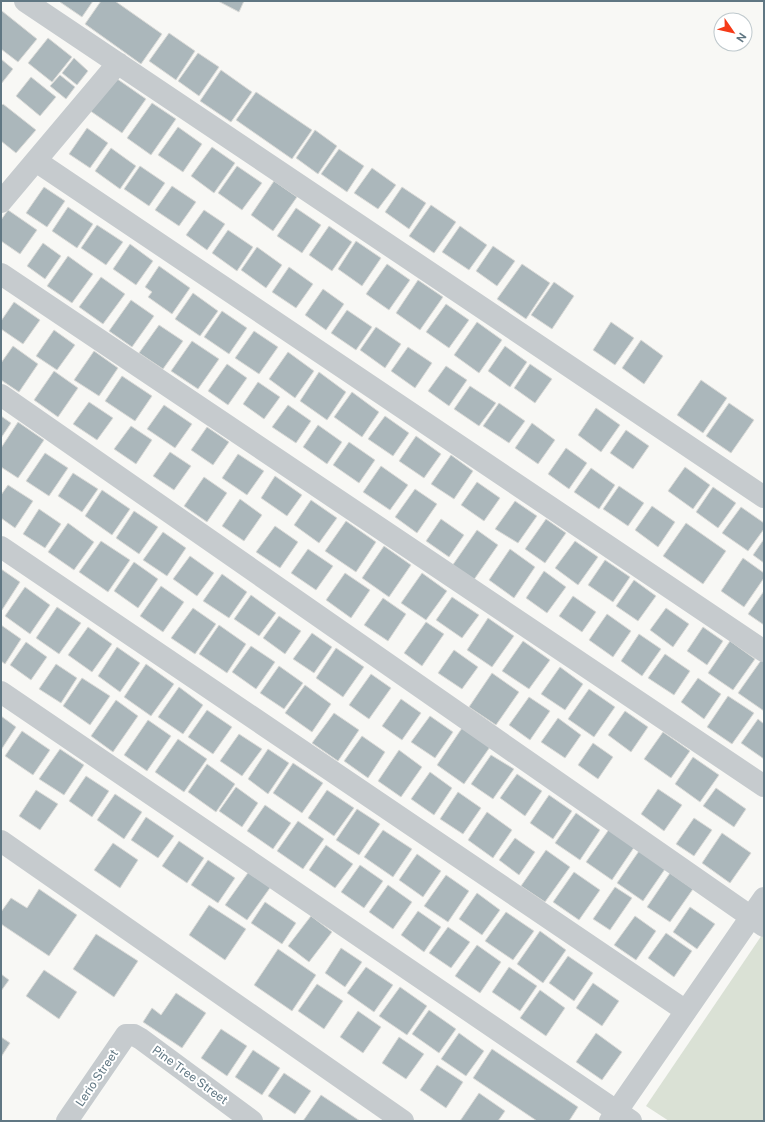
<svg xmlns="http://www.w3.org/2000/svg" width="765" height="1122" font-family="'Public Sans',sans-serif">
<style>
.green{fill:#dae1d5}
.building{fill:#abb7bb;stroke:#dadad7}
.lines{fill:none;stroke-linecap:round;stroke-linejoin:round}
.street{stroke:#c6cbce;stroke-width:22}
.labels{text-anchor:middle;stroke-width:4;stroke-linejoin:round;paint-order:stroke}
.street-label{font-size:12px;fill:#607783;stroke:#fff}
</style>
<rect width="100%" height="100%" fill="#f8f8f5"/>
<!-- green -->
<path class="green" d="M764 932V1121H669L646 1106Z"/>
<!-- building -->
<path class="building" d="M61 1H93L82 17 60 2Z
M101 1H115L162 34 141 64 85 24Z
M218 1H244L239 12Z
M2 11 37 39 18 62 1 49V12Z
M169 33 195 51 176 80 149 61Z
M48 38 72 57 52 82 28 63Z
M198 53 219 67 199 96 178 81Z
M74 58 88 71 77 85 62 73Z
M1 59 13 69 1 84Z
M221 70 252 92 231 122 200 101Z
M60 75 75 87 66 99 50 86Z
M113 76 146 99 122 133 89 110Z
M31 77 56 97 40 116 16 96Z
M256 92 312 130 292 159 236 120Z
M152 103 176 119 151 155 127 138Z
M3 104 36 130 16 153 1 141V106Z
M178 127 202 144 183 172 158 155Z
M87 128 108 143 90 168 69 154Z
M315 130 337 146 318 174 296 158Z
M212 147 235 163 214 193 191 176Z
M111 148 136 166 120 189 95 171Z
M339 149 364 166 347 192 321 174Z
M140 166 165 183 149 206 124 189Z
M237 166 262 183 242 210 218 193Z
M372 168 396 185 378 209 354 193Z
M274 181 297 197 273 231 251 215Z
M172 186 196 202 179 226 155 210Z
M44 187 65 201 47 227 26 213Z
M402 187 426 203 409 229 385 212Z
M431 205 456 222 434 253 409 236Z
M68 207 93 224 77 248 52 231Z
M296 208 321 225 302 253 277 236Z
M8 210 37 230 20 254 1 241V220Z
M204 210 225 224 207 250 186 235Z
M97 225 123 242 106 265 81 248Z
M329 226 352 242 332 271 309 255Z
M460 226 487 245 469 270 442 252Z
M228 230 253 247 237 271 212 253Z
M356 241 381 258 362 286 338 269Z
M43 243 61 256 45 279 27 266Z
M130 244 153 261 136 285 113 269Z
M493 246 515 261 497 286 476 271Z
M257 247 282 265 266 288 241 270Z
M68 256 93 274 72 303 47 286Z
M387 264 410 280 389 310 366 294Z
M522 264 550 283 526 319 497 299Z
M159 266 190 288 172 314 148 297 152 292 145 287Z
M289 267 313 284 296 308 272 292Z
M101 277 125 294 103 324 79 307Z
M418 280 443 297 420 330 396 313Z
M554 282 574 296 552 329 531 315Z
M323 289 344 304 326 330 305 315Z
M193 293 218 311 200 336 175 319Z
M131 300 154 316 132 347 109 331Z
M14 302 40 320 23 344 1 329V321Z
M446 304 469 320 449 348 426 332Z
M347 310 372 327 356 350 331 333Z
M222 311 247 328 229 354 204 337Z
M477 322 502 340 479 373 454 355Z
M611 322 634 338 615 365 593 350Z
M159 325 183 341 163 369 139 353Z
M376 327 401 344 385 368 360 350Z
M54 330 75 345 57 370 36 356Z
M254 331 278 347 259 374 235 358Z
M641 340 663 356 644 384 622 368Z
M192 341 219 359 198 389 171 371Z
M13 346 38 364 19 392 1 380V363Z
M505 346 527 362 510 387 488 371Z
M408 347 432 363 415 388 391 371Z
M94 351 118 368 99 396 74 380Z
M288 352 314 371 295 398 269 379Z
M227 364 247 378 228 405 208 391Z
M530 364 552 379 535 403 514 388Z
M446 366 467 380 449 406 428 391Z
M54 371 78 388 58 417 34 400Z
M319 372 346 392 327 420 300 401Z
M122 376 152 396 135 421 105 401Z
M701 380 727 398 703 433 677 415Z
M258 382 280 397 264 419 243 404Z
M470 386 496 403 479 426 454 409Z
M352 392 379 412 362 437 334 417Z
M89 402 113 418 97 440 73 424Z
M499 403 525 421 509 443 483 426Z
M729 403 754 420 731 453 706 436Z
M164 405 192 424 175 448 147 429Z
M288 405 311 421 296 443 272 427Z
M596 408 620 425 601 452 578 435Z
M1 416 11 423 1 438Z
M385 416 409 433 393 456 368 439Z
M18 422 44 440 18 478 1 467V448Z
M532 423 555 440 538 464 515 448Z
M318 425 342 442 327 464 303 447Z
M131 426 152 440 136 464 114 449Z
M207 427 229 442 213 465 191 450Z
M626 430 649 446 633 469 610 453Z
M416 436 441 454 424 478 399 461Z
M349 442 375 460 359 483 333 465Z
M566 448 587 463 569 489 548 474Z
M170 452 191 466 174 490 153 476Z
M45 453 68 468 49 496 26 481Z
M238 454 264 471 247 495 222 478Z
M451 455 473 471 454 499 431 484Z
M381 466 408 485 390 510 363 492Z
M685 467 710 485 693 509 668 491Z
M591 468 615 485 599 509 574 492Z
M73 473 98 489 82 512 58 496Z
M275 476 302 495 287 516 261 498Z
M204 477 227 493 207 522 184 506Z
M477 482 500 498 484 521 461 505Z
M8 485 33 501 15 528 1 518V495Z
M619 486 644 503 628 526 603 509Z
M713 487 736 503 718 528 696 512Z
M415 489 437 504 417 533 395 517Z
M102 490 130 509 112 535 85 516Z
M240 499 262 515 244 541 222 526Z
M311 500 337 518 319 543 294 525Z
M515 501 537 516 518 543 495 529Z
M652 506 675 522 658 547 635 530Z
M741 507 764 523V529L748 551 722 533Z
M39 509 61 524 45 548 23 534Z
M134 511 158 527 139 554 116 538Z
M441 519 464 535 449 557 426 541Z
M546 519 566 533 545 563 525 549Z
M346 521 376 542 356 572 325 551Z
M68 523 94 542 74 570 48 552Z
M686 523 726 551 703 584 663 556Z
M275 526 298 542 280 568 256 552Z
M477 530 498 545 473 581 452 566Z
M163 532 186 548 167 576 143 560Z
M764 539V563L753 555Z
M101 541 130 560 108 592 79 572Z
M575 541 598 557 578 585 555 568Z
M384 546 411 565 389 597 362 578Z
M308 549 333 566 316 590 291 573Z
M510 549 535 567 514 598 489 580Z
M190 556 214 573 197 596 173 579Z
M743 558 764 573V578L744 607 721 591Z
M605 560 630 577 613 602 588 585Z
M134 562 158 579 138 608 114 591Z
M1 569 20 582 2 610 1 609Z
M544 571 566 587 547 613 526 598Z
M345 573 370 590 351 618 326 600Z
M422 573 447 591 426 620 401 603Z
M222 574 247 592 229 618 203 601Z
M634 580 656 596 638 621 616 606Z
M161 586 184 602 163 632 140 616Z
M25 587 50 605 30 634 5 616Z
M764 591V625L748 614Z
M251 595 276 613 259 636 234 619Z
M573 596 596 612 582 632 559 616Z
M452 597 479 615 462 638 436 620Z
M383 598 406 614 388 641 364 625Z
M57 607 81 623 59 654 36 638Z
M193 608 216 624 195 654 171 638Z
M666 608 689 624 673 647 650 630Z
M607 614 631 631 613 657 589 640Z
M279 616 301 631 285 654 263 638Z
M488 618 514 636 492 667 467 650Z
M426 622 444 634 422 666 404 653Z
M1 625 21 639 5 664 1 661Z
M219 625 246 644 227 673 199 654Z
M88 627 112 644 92 672 68 655Z
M703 627 723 641 707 665 687 651Z
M312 633 332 647 314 673 293 659Z
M639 634 661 649 642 676 621 661Z
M523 641 550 660 529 689 502 671Z
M730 641 755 659 733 690 708 673Z
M26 642 47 657 31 680 10 665Z
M251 646 275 662 256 689 232 672Z
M117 647 140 663 120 692 98 676Z
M336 648 364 667 343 697 316 678Z
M454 650 478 667 462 689 438 673Z
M665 654 690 671 674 695 648 678Z
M762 659 764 660V711L738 693Z
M56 664 77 678 61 703 39 689Z
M146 664 174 684 151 716 124 697Z
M279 666 303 683 284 709 260 693Z
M560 667 583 684 565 710 541 694Z
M492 673 519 692 496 725 469 707Z
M371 674 391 688 369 719 349 705Z
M82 678 110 696 90 725 63 706Z
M698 678 721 694 704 719 681 702Z
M305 685 331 704 312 732 285 713Z
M179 687 203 705 183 734 158 717Z
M589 689 615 707 594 737 568 719Z
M728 696 754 713 732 744 707 727Z
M529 697 550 711 530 740 509 725Z
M401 699 421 713 402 740 382 726Z
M116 700 138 716 113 752 91 736Z
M207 710 232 727 213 754 188 737Z
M625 711 648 727 631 752 608 735Z
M334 713 359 730 338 761 312 743Z
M1 716 16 727 1 750Z
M430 716 453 732 435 758 411 742Z
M558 718 581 735 565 758 541 742Z
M758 719 764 724V759L741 743Z
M148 720 171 736 147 771 124 755Z
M462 728 490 747 464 784 437 765Z
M22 731 50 750 33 775 5 756Z
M663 732 690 751 671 778 644 759Z
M239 734 262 749 242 776 220 761Z
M362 736 385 752 368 778 344 761Z
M178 739 207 759 184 792 155 772Z
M593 743 613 757 598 779 578 765Z
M60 749 84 765 64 795 39 779Z
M268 749 289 763 268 794 248 779Z
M399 750 422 767 401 797 378 781Z
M491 755 514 769 493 799 471 784Z
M693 757 719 775 700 802 675 784Z
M293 763 323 783 302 813 273 793Z
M207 764 235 784 216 812 188 792Z
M430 772 452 788 434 815 411 799Z
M517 774 542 791 525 816 500 798Z
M86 776 109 791 92 817 69 801Z
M236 787 258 803 242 827 219 811Z
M716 788 746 809 734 827 703 806Z
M658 789 682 805 664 831 641 814Z
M36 790 58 804 40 830 19 816Z
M327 790 354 808 334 836 308 818Z
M458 792 481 808 463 834 440 819Z
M115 794 142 812 124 839 97 820Z
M549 795 572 811 553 839 530 823Z
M265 805 291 823 273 849 247 831Z
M357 809 380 824 359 855 336 840Z
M487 812 512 830 493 858 468 840Z
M576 813 600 830 580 860 555 843Z
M146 817 174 836 158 858 131 840Z
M694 818 712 830 694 856 676 844Z
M298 821 324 839 303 869 277 851Z
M610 828 635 846 612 880 586 862Z
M383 830 412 849 393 877 364 857Z
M722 833 751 853 730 883 702 863Z
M515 838 535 852 519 875 499 860Z
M179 841 204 858 187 883 162 866Z
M113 843 138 860 120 888 94 870Z
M326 845 353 864 335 888 309 870Z
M546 850 570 867 545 902 521 886Z
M639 851 665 869 643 901 617 883Z
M417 854 441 871 423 897 399 880Z
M208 860 235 878 218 903 191 885Z
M360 865 383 881 364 908 341 892Z
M250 870 272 885 247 920 225 905Z
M574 872 600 890 579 920 553 902Z
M670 873 693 889 670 922 647 907Z
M446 875 469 891 448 922 424 906Z
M388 885 412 902 393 929 369 912Z
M615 887 632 898 610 930 593 919Z
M39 889 77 915 49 956 1 924V912L11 898 27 908Z
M477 893 500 910 482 935 459 919Z
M265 902 296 923 282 944 251 923Z
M209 905 246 929 225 960 189 935Z
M690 907 715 924 697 949 673 932Z
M418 911 441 927 424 952 401 935Z
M506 912 534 931 513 960 485 941Z
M311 916 332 932 309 962 288 946Z
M635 916 656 931 636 960 614 945Z
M448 927 470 942 451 968 429 953Z
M540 931 566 950 543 983 517 964Z
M666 933 692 951 674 977 648 958Z
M96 934 138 961 114 997 73 969Z
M477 945 501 962 480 993 455 976Z
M341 948 362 962 345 987 325 973Z
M278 949 316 975 292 1011 254 985Z
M568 956 593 973 574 1001 549 983Z
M366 967 393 985 374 1012 347 993Z
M509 967 537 986 520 1011 492 992Z
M44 970 77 992 59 1019 26 996Z
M1 974 9 980 1 991Z
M593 983 619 1001 602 1026 576 1008Z
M317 984 343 1001 324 1029 298 1011Z
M400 987 427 1006 407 1035 379 1016Z
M540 990 565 1008 546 1036 520 1018Z
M176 993 206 1013 182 1048 143 1022 152 1008 161 1015Z
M429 1010 456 1029 439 1053 412 1034Z
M358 1011 381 1027 363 1053 340 1037Z
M221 1029 247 1046 227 1076 201 1058Z
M459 1033 484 1051 466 1076 441 1059Z
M596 1033 622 1052 602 1080 576 1062Z
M1 1037 10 1043 1 1057Z
M399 1037 424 1054 406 1079 382 1063Z
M492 1049 578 1107 569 1121H537L473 1078Z
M253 1050 280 1068 262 1095 235 1077Z
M437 1065 463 1082 446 1108 420 1090Z
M284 1073 311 1091 295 1114 268 1096Z
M479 1093 505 1111 498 1121H460Z
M321 1095 360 1121H303Z"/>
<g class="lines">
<!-- street -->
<path class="street" d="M25 1 764 497
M36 161 764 651
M1 202 118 63
M1 274 764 786
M1 395 764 926
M1 547 686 1011
M1 692 631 1121
M1 841 403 1121
M67 1121 126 1035H134L141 1039 252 1121
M610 1121 764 898"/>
</g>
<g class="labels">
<!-- street labels -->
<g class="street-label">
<text transform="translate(190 1075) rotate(36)" y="4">Pine Tree Street</text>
<text transform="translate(97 1078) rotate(-56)" y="4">Lerio Street</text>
</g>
</g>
<!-- border -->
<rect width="765" height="1122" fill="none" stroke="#607783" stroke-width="4"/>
<!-- north arrow -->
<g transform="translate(733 32) rotate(124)"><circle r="19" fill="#ffffff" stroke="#bfc9cd"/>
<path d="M0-3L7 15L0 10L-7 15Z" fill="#f53a18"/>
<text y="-6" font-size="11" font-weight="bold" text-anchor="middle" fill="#607783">N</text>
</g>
</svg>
